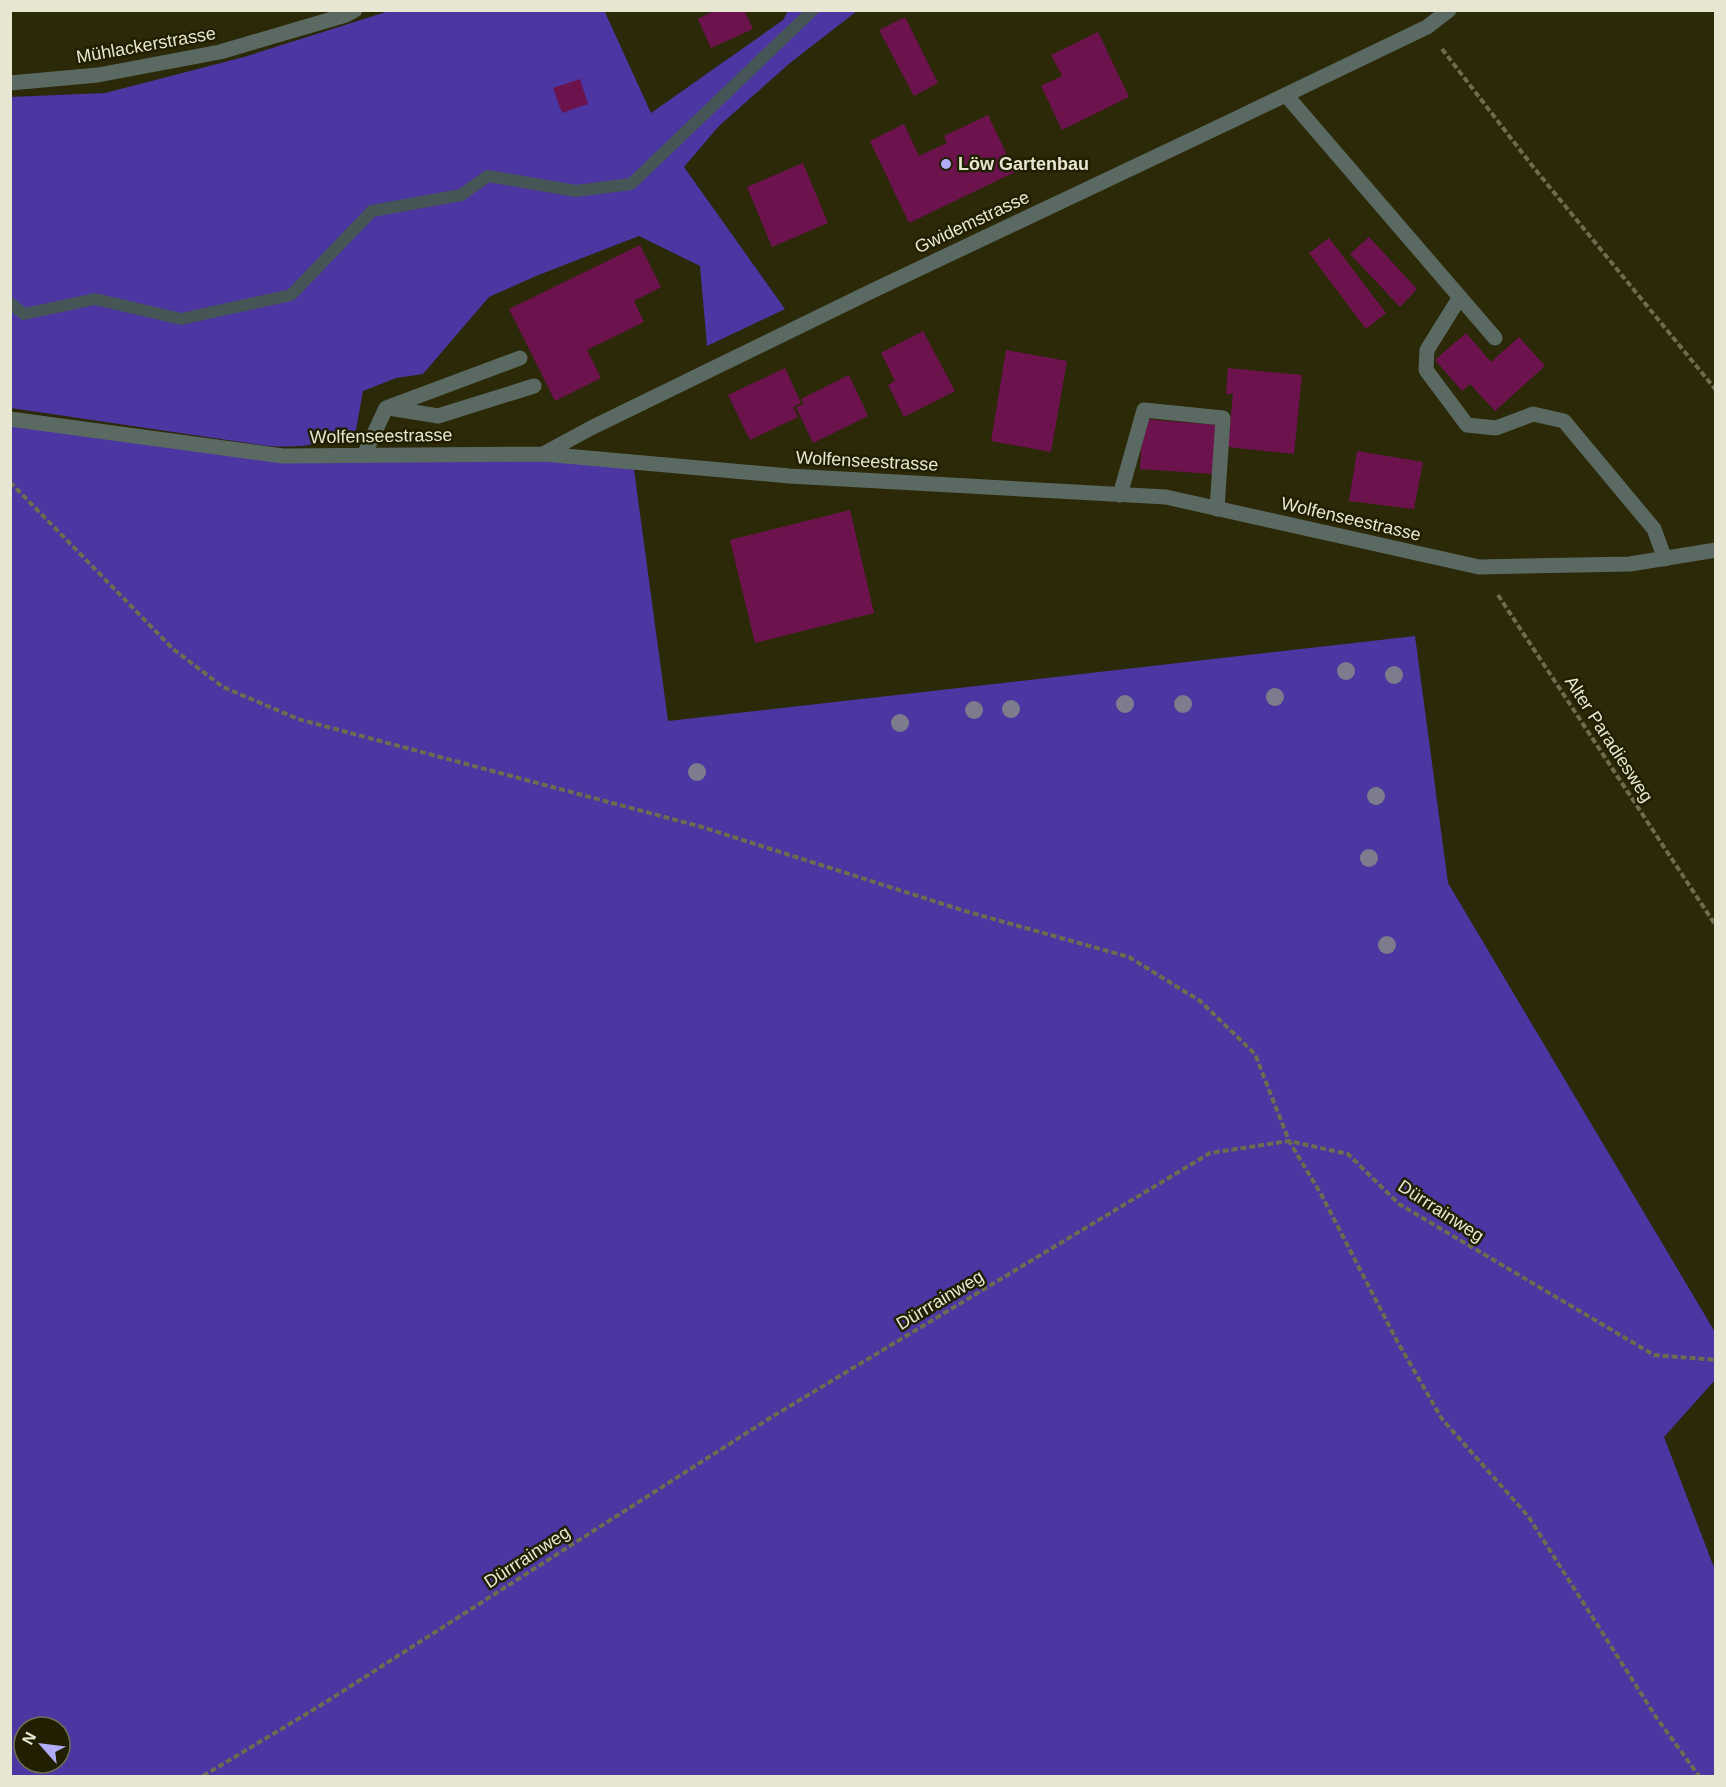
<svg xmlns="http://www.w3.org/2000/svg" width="1726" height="1787" font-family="Arial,sans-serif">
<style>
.green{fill:#4b36a2;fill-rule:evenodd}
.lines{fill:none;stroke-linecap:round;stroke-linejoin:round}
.stream{stroke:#465656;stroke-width:12}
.building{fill:#6c134e}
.path{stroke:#6e6c50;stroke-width:4;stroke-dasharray:6 3;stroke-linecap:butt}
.service{stroke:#5a6a63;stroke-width:15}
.minor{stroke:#5a6a63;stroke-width:15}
.tree{fill:#7d7c8c}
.poi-dot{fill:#b1adfa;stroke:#221f00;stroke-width:2}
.labels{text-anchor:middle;stroke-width:5;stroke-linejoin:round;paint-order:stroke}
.street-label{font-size:18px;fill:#e6e6d3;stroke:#221f00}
.poi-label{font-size:18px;font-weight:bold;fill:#e6e6d3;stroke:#221f00;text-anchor:start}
</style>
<rect width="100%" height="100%" fill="#2b2907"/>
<!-- green -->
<path class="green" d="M604 10 651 113 783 20 788 11H857L790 63 719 126 684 167 785 309 707 346 700 266 639 236 536 276 489 297 423 374 396 378 363 391 356 430C326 445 302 448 268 446L11 408 10 97 105 93 244 57 389 11Z
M11 419 283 456 633 462 668 721 1415 636 1448 883 1715 1332V1380L1664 1437 1715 1570V1776H11ZM24 1727H60V1763H24Z"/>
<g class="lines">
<!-- stream -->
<path class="stream" d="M10 303 24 314 95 299 181 319 291 295 372 211 461 195 488 176 576 191 631 184 813 10"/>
</g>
<!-- building -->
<path class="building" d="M715 10H744L753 29 711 48 698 19Z
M905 17 938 83 914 96 879 30Z
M1098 32 1129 97 1062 130 1041 86 1062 76 1051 55Z
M580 79 588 104 562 113 553 88Z
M988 115 1015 172 909 223 870 141 904 124 919 156 947 143 944 136Z
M803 163 828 223 772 247 747 187Z
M1369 237 1417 289 1400 307 1350 254Z
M1329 238 1386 313 1366 329 1309 253Z
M640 245 661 287 634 301 644 322 587 350 601 378 555 401 509 309Z
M923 331 955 391 904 417 888 385 895 381 881 353Z
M1466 333 1491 362 1519 337 1545 366 1495 411 1470 384 1462 391 1435 360Z
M1006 350 1067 361 1051 452 991 441Z
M785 368 801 403 793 407 798 417 750 440 728 395Z
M1228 368 1302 375 1294 454 1228 447 1233 394H1226Z
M849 375 868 416 813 443 796 407 804 404 801 399Z
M1143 419 1217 425 1213 474 1140 469Z
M1357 451 1423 462 1414 509 1349 501Z
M850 510 874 613 755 643 730 540Z"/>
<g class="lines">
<!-- path -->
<path class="path" d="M1442 49 1534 168 1716 390
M10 482 173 649 223 687 298 719 702 827 965 911 1129 957 1200 1001 1255 1054 1289 1141 1321 1194 1397 1341 1442 1419 1528 1516 1656 1717 1699 1776
M1498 595 1716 926
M203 1776 318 1707 770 1418 1210 1153 1289 1141 1348 1154 1399 1204 1654 1355 1716 1360"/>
<!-- service -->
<path class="service" d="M1286 95 1495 338
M1460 297 1427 350 1426 370 1467 425 1496 428 1533 414 1564 421 1654 529 1665 559
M389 408 438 416 534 386
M364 455 386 408 520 358
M1120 495 1144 410 1223 418 1217 509"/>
<!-- minor -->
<path class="minor" d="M10 83 98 75 220 52 346 15 355 10
M10 419 283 456 543 454 789 476 1166 497 1479 567 1630 564 1716 550
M543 454 591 428 872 291 1227 123 1427 27 1449 10"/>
</g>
<!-- trees -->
<g class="tree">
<circle cx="1346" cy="671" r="9"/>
<circle cx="1394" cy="675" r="9"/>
<circle cx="1275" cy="697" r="9"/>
<circle cx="1125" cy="704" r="9"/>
<circle cx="1183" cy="704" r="9"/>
<circle cx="1011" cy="709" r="9"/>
<circle cx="974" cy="710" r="9"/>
<circle cx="900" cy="723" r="9"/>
<circle cx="697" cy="772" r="9"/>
<circle cx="1376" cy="796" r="9"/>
<circle cx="1369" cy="858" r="9"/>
<circle cx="1387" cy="945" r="9"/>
</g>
<!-- markers -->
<circle class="poi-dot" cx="946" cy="164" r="6"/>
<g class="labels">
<!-- street labels -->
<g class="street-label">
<text transform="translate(146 45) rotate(-10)" y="6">Mühlackerstrasse</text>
<text transform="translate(972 222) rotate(-25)" y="6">Gwidemstrasse</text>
<text transform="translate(381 436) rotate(-1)" y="6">Wolfenseestrasse</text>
<text transform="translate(867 461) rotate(3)" y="6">Wolfenseestrasse</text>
<text transform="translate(1351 519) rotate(13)" y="6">Wolfenseestrasse</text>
<text transform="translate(1609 739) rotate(57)" y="6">Alter Paradiesweg</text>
<text transform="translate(1441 1211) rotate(33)" y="6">Dürrrainweg</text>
<text transform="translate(940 1300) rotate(-31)" y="6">Dürrrainweg</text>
<text transform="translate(527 1557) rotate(-33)" y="6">Dürrrainweg</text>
</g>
<!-- poi labels -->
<g class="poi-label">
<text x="958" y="170">Löw Gartenbau</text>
</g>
</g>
<!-- border -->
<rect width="1726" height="1787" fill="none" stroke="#e6e6d3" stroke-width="24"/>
<!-- north arrow -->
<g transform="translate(42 1745) rotate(298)"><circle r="28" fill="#221f00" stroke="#706f54" stroke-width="1.5"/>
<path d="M0-4.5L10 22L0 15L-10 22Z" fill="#b1adfa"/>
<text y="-9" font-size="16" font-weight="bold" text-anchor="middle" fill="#e6e6d3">N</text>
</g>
</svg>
